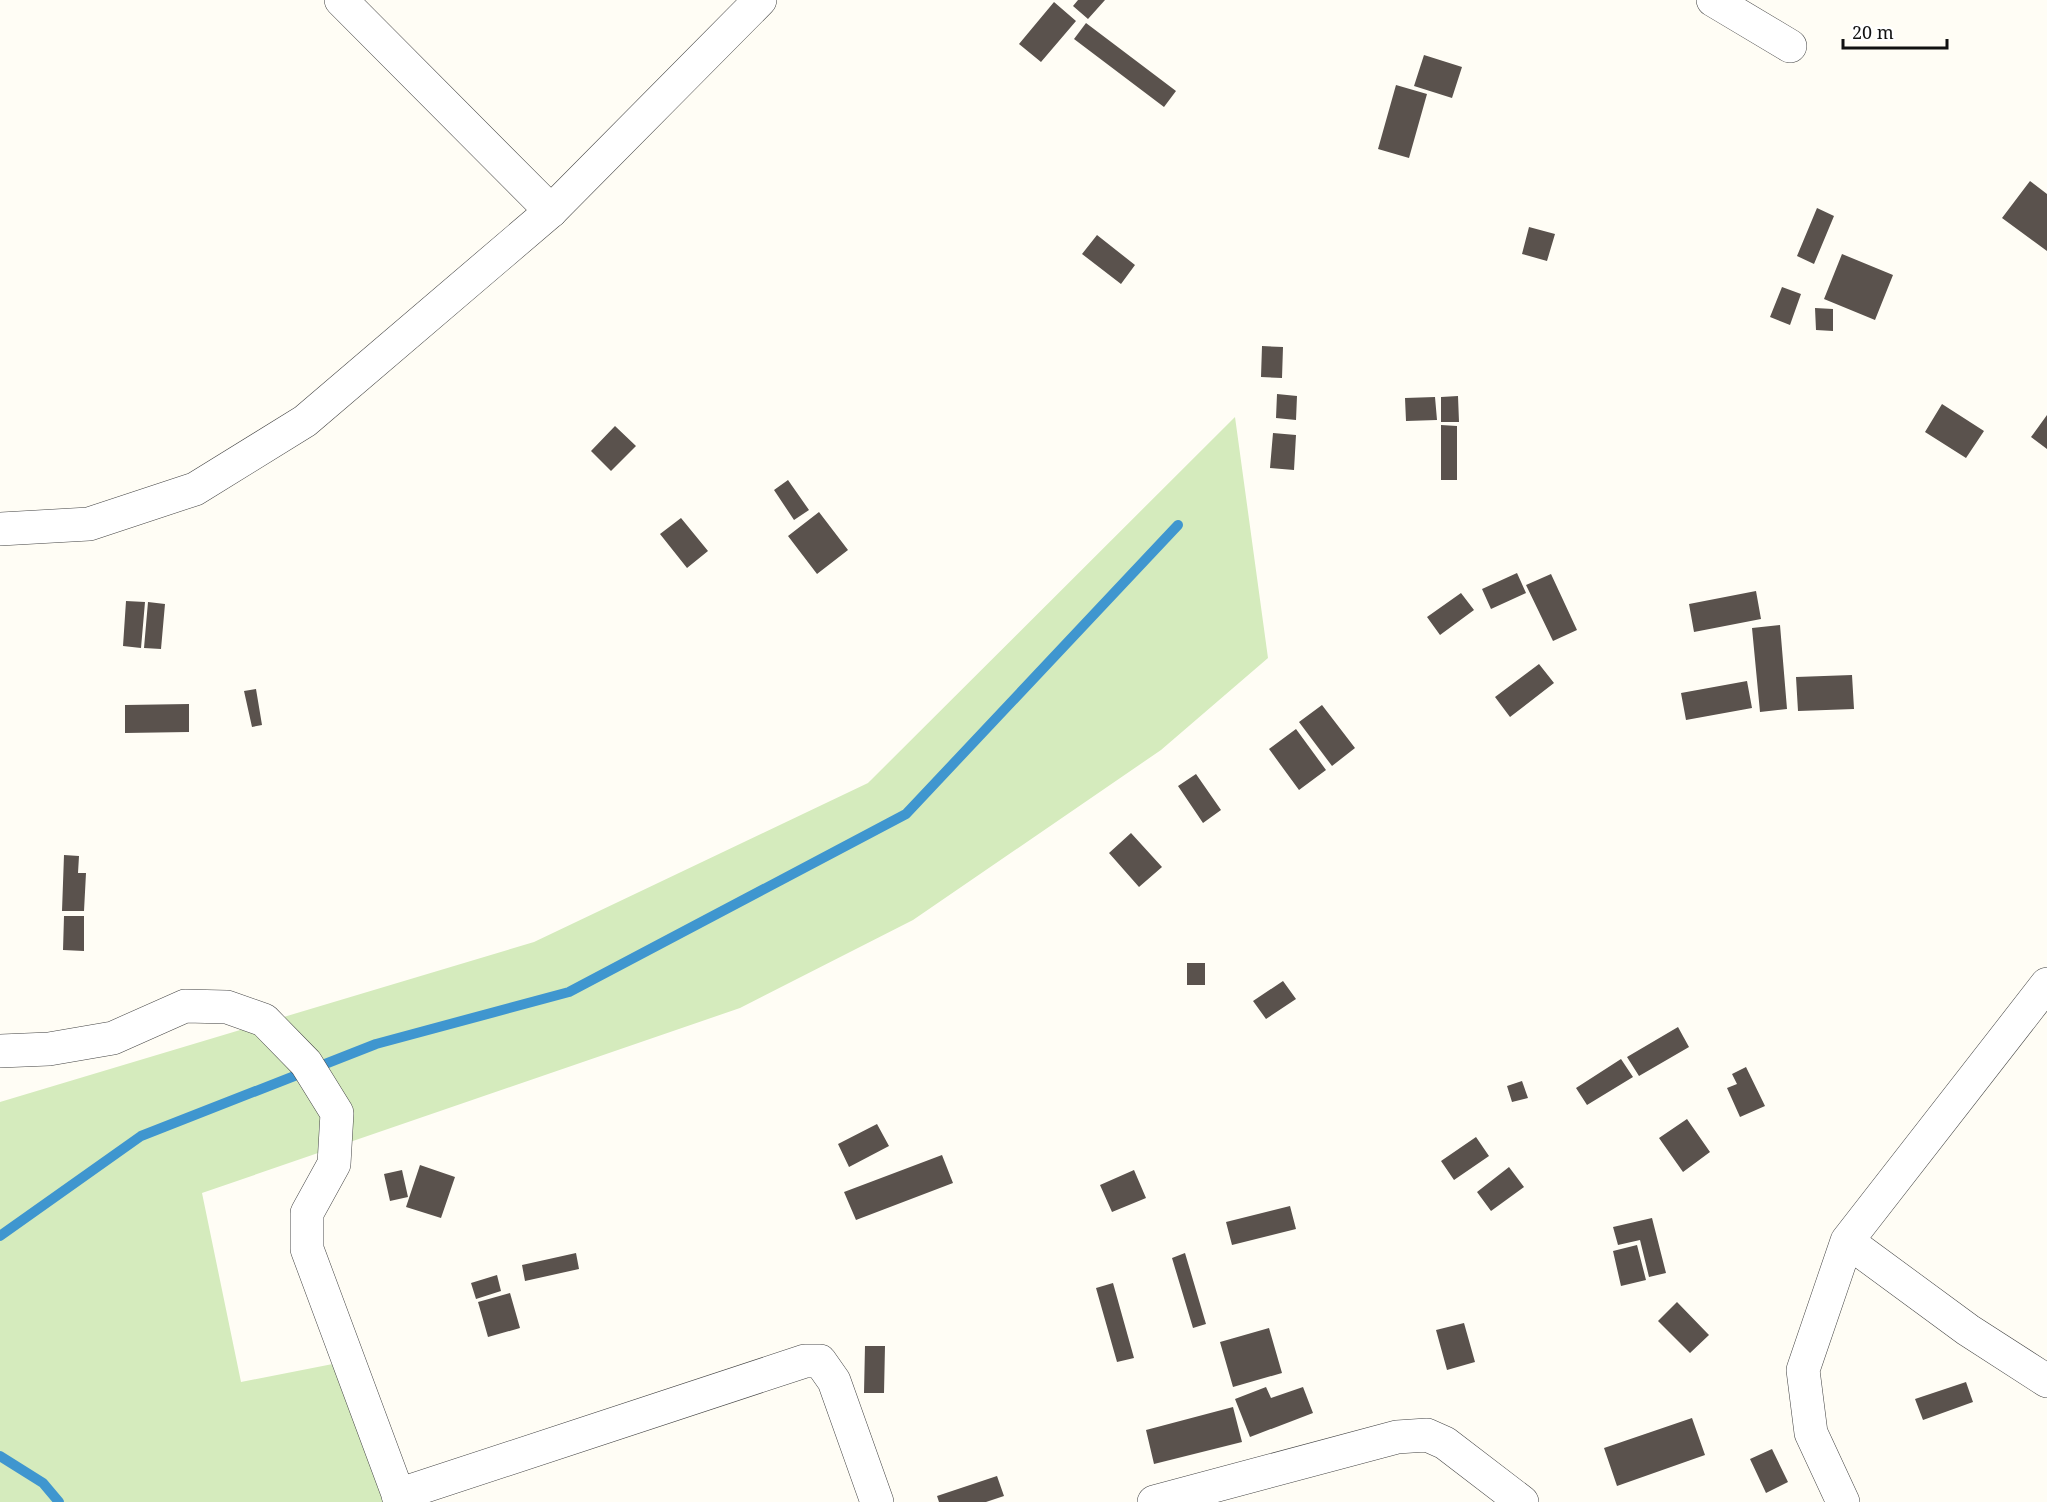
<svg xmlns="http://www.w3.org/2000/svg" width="2047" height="1502" font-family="'Noto Serif',serif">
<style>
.green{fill:#d5ebbd}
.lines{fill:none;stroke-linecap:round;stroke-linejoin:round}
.stream{stroke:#3f96cf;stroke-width:10}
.building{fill:#5a524d}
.minor-casing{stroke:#444;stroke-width:34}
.tertiary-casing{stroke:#444;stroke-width:34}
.minor{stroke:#fff;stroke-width:33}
.tertiary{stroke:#fff;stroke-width:33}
</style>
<rect width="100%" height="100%" fill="#fffdf5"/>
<!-- green -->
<path class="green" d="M1235 417 1268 658 1161 750 913 920 740 1008 202 1193 241 1382 348 1361 399 1502H0V1102L534 942 868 783Z"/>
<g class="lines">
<!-- stream -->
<path class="stream" d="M0 1236 141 1136 376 1044 569 992 906 814 1178 525
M0 1456 43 1483 59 1502"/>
</g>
<!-- building -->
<path class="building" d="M1078 0H1105L1088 19 1073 6Z
M1054 2 1076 21 1041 62 1019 44Z
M1086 23 1176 91 1164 107 1074 39Z
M1424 55 1462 67 1452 98 1414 86Z
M1396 85 1427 94 1409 158 1378 149Z
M2030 181 2047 194V251L2002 218Z
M1817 208 1834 216 1814 264 1797 256Z
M1529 227 1555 234 1547 261 1522 254Z
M1097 235 1135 265 1121 284 1082 254Z
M1842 254 1893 275 1875 320 1824 299Z
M1782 287 1801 294 1790 325 1770 317Z
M1815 308 1833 309V331L1816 330Z
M1262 346 1283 347 1282 378 1261 377Z
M1277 394 1297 396 1296 420 1276 418Z
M1458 396 1459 422H1441V397Z
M1435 397 1437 420 1406 421 1405 398Z
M1942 404 1984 431 1966 458 1925 432Z
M2047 415V449L2031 437Z
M1441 425 1457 426V480H1441Z
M615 426 636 446 611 471 591 451Z
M1273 433 1296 435 1294 470 1270 468Z
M788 480 809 510 794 520 774 490Z
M819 512 848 550 817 574 788 536Z
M681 518 708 551 687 568 660 534Z
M1517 573 1526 593 1491 609 1482 589Z
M1551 574 1577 630 1553 641 1526 585Z
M1756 591 1761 619 1694 632 1689 604Z
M1461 593 1474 610 1440 635 1427 617Z
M126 601 145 602 141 648 123 646Z
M148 602 165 604 161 649 144 648Z
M1780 625 1787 709 1760 712 1752 628Z
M1539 664 1554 683 1510 717 1495 697Z
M1852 675 1854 709 1798 711 1796 677Z
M1747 681 1752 708 1686 720 1681 693Z
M256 689 262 725 252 727 244 691Z
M189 704V732L125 733V705Z
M1322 705 1355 748 1332 766 1299 722Z
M1296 729 1326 770 1299 790 1269 749Z
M1196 774 1221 810 1203 823 1178 786Z
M1131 833 1162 867 1139 887 1109 853Z
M64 855 79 856 78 873H86L84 911H62Z
M64 916H84V951L63 950Z
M1187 963H1205V985H1187Z
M1283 981 1296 999 1266 1019 1253 1001Z
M1678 1027 1689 1047 1639 1076 1627 1057Z
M1621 1059 1633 1077 1587 1105 1576 1088Z
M1746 1067 1765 1106 1740 1117 1727 1088 1737 1084 1732 1074Z
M1522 1081 1528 1098 1512 1102 1507 1086Z
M1687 1119 1710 1152 1683 1172 1659 1138Z
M877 1124 889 1146 849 1167 838 1144Z
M1476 1137 1489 1156 1454 1180 1441 1161Z
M942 1155 953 1183 856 1220 844 1192Z
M420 1165 455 1177 441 1218 406 1207Z
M1509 1167 1524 1187 1491 1211 1477 1192Z
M402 1170 408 1197 390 1201 384 1174Z
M1134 1170 1146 1198 1112 1212 1100 1185Z
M1290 1206 1296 1229 1232 1245 1226 1222Z
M1652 1218 1666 1273 1649 1277 1640 1240 1618 1245 1613 1227Z
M1637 1245 1646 1280 1621 1286 1613 1251Z
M576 1253 579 1269 525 1281 522 1265Z
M1185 1253 1206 1324 1193 1328 1172 1258Z
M497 1275 501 1291 476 1299 471 1283Z
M1113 1283 1134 1358 1117 1362 1096 1288Z
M510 1293 520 1328 488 1337 478 1302Z
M1677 1302 1709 1335 1690 1353 1658 1321Z
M1464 1323 1475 1362 1447 1370 1436 1330Z
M1269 1328 1282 1373 1233 1387 1220 1342Z
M865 1346H885L884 1393H864Z
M1966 1382 1973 1402 1923 1420 1915 1399Z
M1266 1387 1271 1398 1303 1387 1313 1413 1250 1437 1235 1399Z
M1233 1407 1242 1442 1154 1464 1146 1430Z
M1692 1418 1705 1455 1617 1486 1604 1448Z
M1772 1449 1788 1482 1766 1493 1750 1459Z
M997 1476 1004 1496 986 1502H939L937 1496Z"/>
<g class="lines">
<defs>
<path id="minor" d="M341 0 551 211
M1713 0 1790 46
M2047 984 1847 1241 1968 1330 2047 1381
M0 1051 49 1049 113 1038 185 1006 227 1007 264 1020 306 1063 337 1113 334 1164 307 1213V1249L401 1502
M398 1495 805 1361H820L834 1381 877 1502
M1154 1502 1397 1437 1427 1435 1445 1443 1522 1502
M1843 1502 1811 1433 1803 1370 1847 1241"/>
<path id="tertiary" d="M0 529 89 524 195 489 305 421 551 211 760 0"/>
</defs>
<!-- minor casing -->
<use href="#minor" class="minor-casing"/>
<!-- tertiary casing -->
<use href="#tertiary" class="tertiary-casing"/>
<!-- minor -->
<use href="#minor" class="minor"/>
<!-- tertiary -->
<use href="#tertiary" class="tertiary"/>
</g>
<!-- scale -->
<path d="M1843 39v9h104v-9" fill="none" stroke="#111111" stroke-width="3"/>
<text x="1852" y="39" font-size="18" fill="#111111" stroke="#ffffff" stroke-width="4.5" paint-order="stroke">20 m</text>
</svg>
